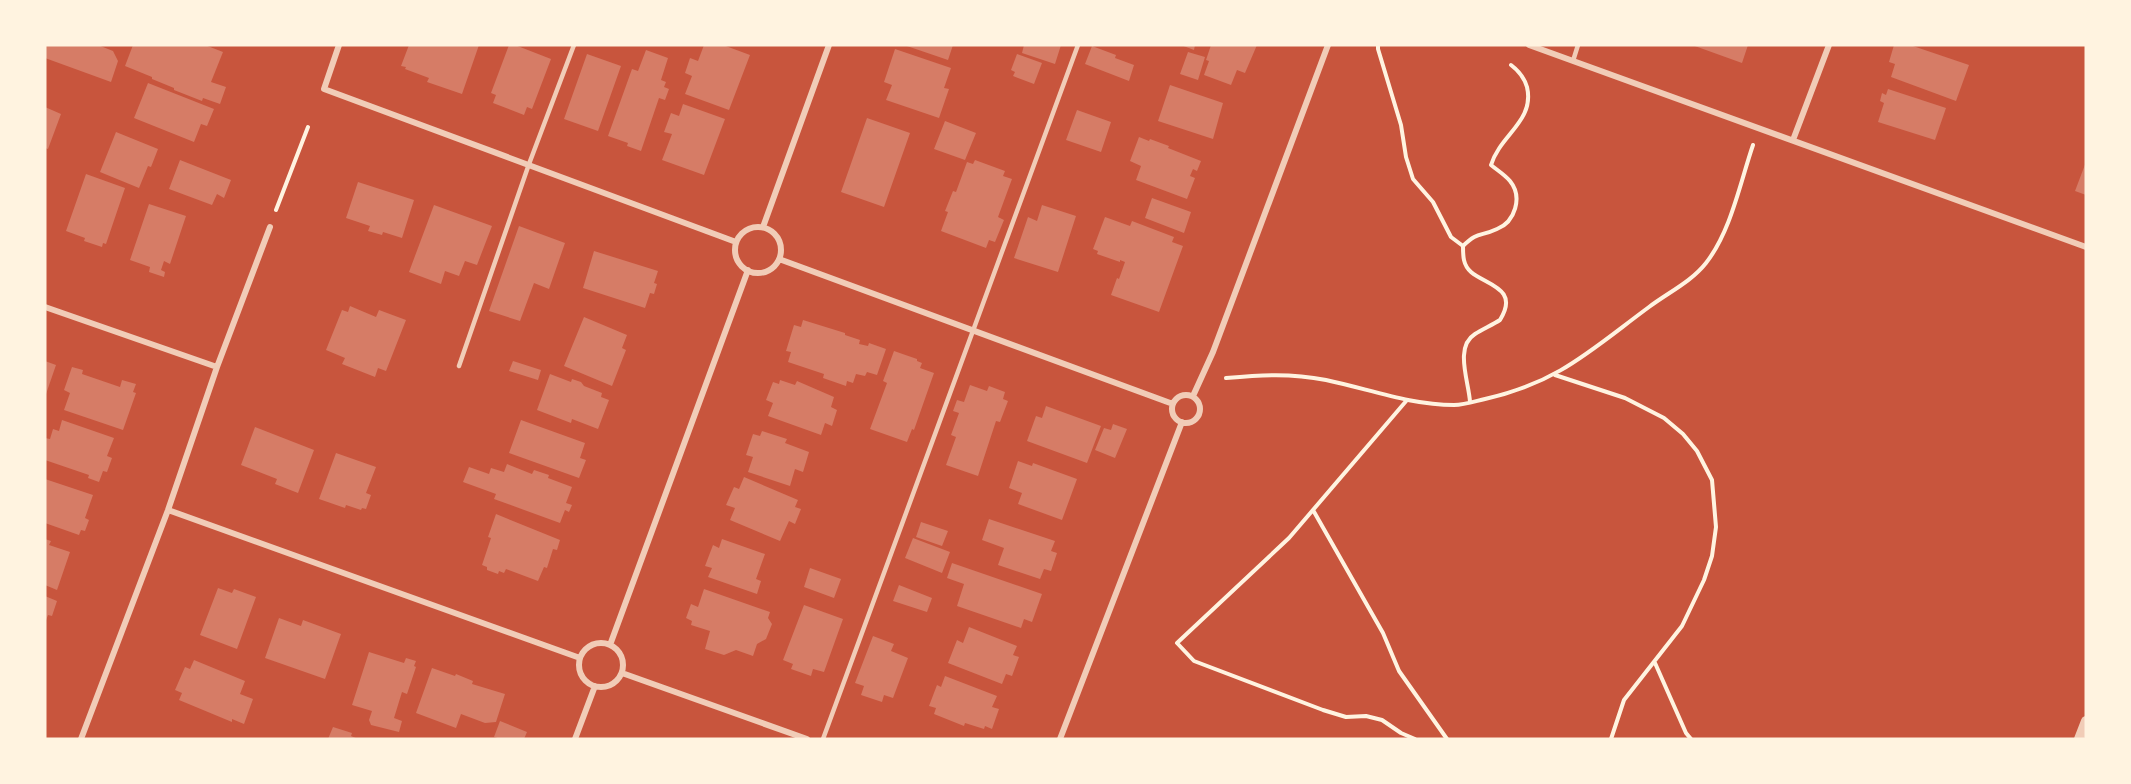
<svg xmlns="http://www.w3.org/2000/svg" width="2131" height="784" font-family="'Zilla Slab',serif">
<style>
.building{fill:#d67c66}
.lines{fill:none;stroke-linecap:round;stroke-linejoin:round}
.path{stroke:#fff3e0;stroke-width:4}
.service{stroke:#f1ccb7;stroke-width:4.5}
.minor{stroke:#f1ccb7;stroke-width:6}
.tertiary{stroke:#f1ccb7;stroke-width:10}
</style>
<rect width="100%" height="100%" fill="#c8553d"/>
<!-- building -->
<path class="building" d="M45 45H98L113 51 118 61 111 82 45 58Z
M133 45H205L223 52 211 82 226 87 220 104 203 98 202 101 174 90V88L152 79V77L125 66Z
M409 45H479L462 94 427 82 429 78 405 69 406 67 401 66Z
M509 45H515L551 59 532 109 527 107 524 115 493 103 496 95 491 93Z
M704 45H723L750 55 729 110 685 94 692 76 685 73 690 58 698 61Z
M904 45H953L948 60Z
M1024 45H1061L1055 64 1022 53Z
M1181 45H1195L1194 50Z
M1211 45H1257L1245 73 1237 70 1231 85 1204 75 1209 61 1206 60Z
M1692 45H1748L1742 63Z
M1894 45H1910L1969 65 1956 101 1891 77 1895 64 1889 62Z
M1092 46 1116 55 1115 58 1134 65 1129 81 1085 64Z
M895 49 951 68 944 88 949 89 939 118 886 100 892 85 884 82Z
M646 50 668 58 661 80 666 82 664 87 669 89 665 100 659 98 641 151 627 146 628 143 608 136 632 69 638 71Z
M1188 52 1205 57 1198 80 1180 74Z
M587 54 621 66 598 131 564 119Z
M1017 54 1042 63 1034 84 1013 76 1015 72 1011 70Z
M148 83 214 109 207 126 201 124 194 142 134 118Z
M1170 85 1223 103 1213 139 1158 121Z
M1888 89 1946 108 1935 140 1878 122 1884 103 1880 101 1882 93 1886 95Z
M683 104 725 119 704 175 662 160 672 134 664 132 671 113 679 116Z
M45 107 61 114 48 149 45 148Z
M1077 110 1111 122 1101 152 1066 140Z
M867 118 910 133 884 207 841 192Z
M945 121 976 133 965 160 934 149Z
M116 132 158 149 151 167 148 166 139 188 100 172Z
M1139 137 1149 141 1150 139 1169 146 1168 148 1201 161 1197 171 1193 169 1190 176 1195 178 1187 199 1136 180 1141 166 1130 161Z
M180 160 231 180 224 198 217 194 212 205 169 189Z
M975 160 1005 171 1003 176 1012 179 998 217 1004 220 995 242 989 240 986 248 941 231 948 212 945 211 953 191 956 192 967 162 973 164Z
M2086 162V195L2075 191Z
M86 174 125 188 106 244 103 243 102 247 84 241 85 238 66 231Z
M358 182 414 200 402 238 383 232 382 235 368 231 370 226 346 218Z
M1152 198 1191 212 1184 233 1145 218Z
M149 204 186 216 170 264 164 261 161 270 165 272 164 277 149 272 150 267 130 260Z
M434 205 492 226 477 265 465 261 459 276 445 271 441 284 409 272Z
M1042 205 1076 216 1058 272 1014 258 1028 217 1037 221Z
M1105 217 1130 226 1132 221 1174 237 1172 242 1183 246 1159 312 1111 295 1117 278 1119 279 1125 262 1120 260V262L1097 254 1098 251 1093 249Z
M519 226 565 243 549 289 534 283 520 321 489 311Z
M594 251 658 271 654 283 657 284 654 294 650 293 645 308 583 288Z
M350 306 376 317 379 310 406 320 386 371 378 368 375 377 342 364 345 358 326 350 342 310 348 312Z
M584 317 627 335 622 348 626 350 612 386 564 366Z
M803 320 845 333V335L860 340 859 344 868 346 869 343 886 349 877 375 867 372 865 376 856 374 853 383 847 381 846 386 823 378 824 374 788 362 791 352 786 351 794 325 801 327Z
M894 351 917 359V361L922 363 920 368 934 373 914 430 912 429 907 442 870 429 887 383 883 381Z
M45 361 56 365 45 397Z
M513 361 541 370 538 380 509 371Z
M72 367 83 370 82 374 120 387 122 380 136 384 133 392 136 393 123 430 64 410 70 393 64 390Z
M550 374 571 382 572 379 581 382 584 386 602 393 601 397 609 400 598 429 572 419 571 423 537 410Z
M780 380 795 385 797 381 834 397 831 407 837 410 832 426 825 423 821 435 768 416 773 403 766 400 773 382 779 384Z
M970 385 987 391 989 386 1005 392 1003 399 1008 401 1000 422 996 421 978 476 946 465 956 437 951 435 959 413 953 411 957 400 964 402Z
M1046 406 1101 426 1087 463 1027 441 1036 416 1042 418Z
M62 420 114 438 107 456 112 458 107 472 103 471 99 482 88 478 89 475 45 460V438L50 439 53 429 59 431Z
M521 420 585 443 580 458 586 460 579 478 509 453Z
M1113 424 1127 429 1115 458 1095 450 1104 428 1111 430Z
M255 427 314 450 298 493 275 484 277 479 241 465Z
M762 431 787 439 785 443 809 452 803 472 795 469 790 486 748 472 753 457 746 455 753 434 760 436Z
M336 453 376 467 366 493 371 495 366 509 362 508 361 510 346 505 345 508 319 499Z
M1018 461 1032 466 1033 463 1077 479 1062 520 1018 504 1022 493 1009 488Z
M507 464 532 474 534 470 549 475 548 478 572 487 566 503 572 505 569 512 565 510 560 523 494 499 496 494 463 482 469 467 489 474 491 468 504 472Z
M744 477 798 500 795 507 801 509 795 524 789 521 780 541 730 520 735 508 726 505 734 487 739 489Z
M45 479 93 495 85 518 89 520 85 531 81 530 79 535 45 523Z
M496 514 560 540 557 550 553 549 547 568 544 567 538 581 506 569 504 573 499 571 498 574 487 570V567L482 565 491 538 488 537Z
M989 519 1055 541 1051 551 1057 553 1051 571 1044 569 1040 579 998 565 1004 548 982 540Z
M921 522 948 531 942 546 916 537Z
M913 538 950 552 942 573 905 558Z
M45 539 51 541 49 545 70 552 57 590 45 585Z
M722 539 765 554 756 579 761 581 757 594 708 577 712 568 705 566 713 545 719 548Z
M952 563 1042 594 1032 622 1024 619 1021 628 957 606 964 584 947 578Z
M810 568 841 579 834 598 804 587Z
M899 585 932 598 927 612 893 601Z
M218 588 232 593 234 589 256 597 237 649 200 635Z
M704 589 770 612 768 618 772 624 766 639 757 644 753 656 736 650 724 655 705 649 710 631 691 625 692 621 686 618 691 604 698 607Z
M45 596 57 601 52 616 48 615 45 623Z
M804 605 843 619 824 672 813 669 811 676 791 669 793 664 783 660Z
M279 618 301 626 303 620 341 634 325 679 265 658Z
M969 627 1017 646 1013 655 1019 657 1012 676 1006 674 1002 684 948 663 957 640 963 643Z
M873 636 894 644 891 651 908 658 893 698 884 695 882 702 861 695 864 686 855 683Z
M369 652 404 663 406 658 416 661 414 666 416 667 407 694 402 692 394 718 402 721 399 732 371 725 369 720 372 711 352 705Z
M194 660 245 681 240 694 253 699 244 724 232 719V722L179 700 182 693 175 690 185 667 190 669Z
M432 668 455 676 456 674 473 681 472 684 505 694 496 722 485 723 461 714 456 728 416 713Z
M945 676 997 696 992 707 999 709 992 729 985 726 984 729 965 723 964 726 934 714 936 708 929 706 937 685 941 687Z
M500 721 527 732 524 739H501L494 737Z
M333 727 352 733 351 736 358 739H328Z"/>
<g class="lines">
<!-- path -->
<path class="path" d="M1378 45V49L1401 125 1406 157 1413 179 1433 202 1451 237 1463 246
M276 210 308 127
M1555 375 1625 398 1664 418 1683 434 1697 451 1712 480 1716 527 1712 556 1704 580 1682 626 1624 700 1611 739
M1226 378C1262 375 1290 373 1326 380 1369 389 1410 405 1454 405 1465 405 1476 401 1485 399 1558 383 1592 349 1649 307 1669 292 1691 282 1706 263 1731 231 1740 183 1753 145
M1407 400 1289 538 1177 643 1194 661 1323 710 1346 717 1366 716 1382 720 1401 733 1415 739
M1470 402C1469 382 1454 347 1475 334 1483 329 1492 325 1500 320 1520 288 1486 285 1471 272 1463 265 1463 256 1463 246 1478 231 1480 237 1497 229 1515 222 1523 197 1510 181 1505 175 1497 170 1491 165 1500 135 1535 121 1527 87 1524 77 1519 71 1511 65
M1313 510 1383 633 1399 671 1447 739
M1655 663 1686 733 1691 739"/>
<!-- service -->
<path class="service" d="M1573 61 1578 45
M459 366 529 164 574 45
M823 739 1078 45"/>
<!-- minor -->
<path class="minor" d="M339 45 324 89 736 242
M1529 45 2086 247
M1793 140 1829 45
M763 227 829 45
M735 250a23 23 0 1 1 46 0a23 23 0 1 1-46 0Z
M779 259 1173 404
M45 307 217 367
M1172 409a14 14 0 1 1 28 0a14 14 0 1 1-28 0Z
M1193 396 1213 352 1328 45
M168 510 580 658
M579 665a22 22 0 1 1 44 0a22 22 0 1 1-44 0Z
M610 645 748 270
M622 673 807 739
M81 739 168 510 217 367 270 227
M575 739 595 686
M1060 739 1182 422"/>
<!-- tertiary -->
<path class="tertiary" d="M2079 739 2086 721"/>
</g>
<!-- border -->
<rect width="2131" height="784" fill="none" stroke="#fff3e0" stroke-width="93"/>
</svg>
